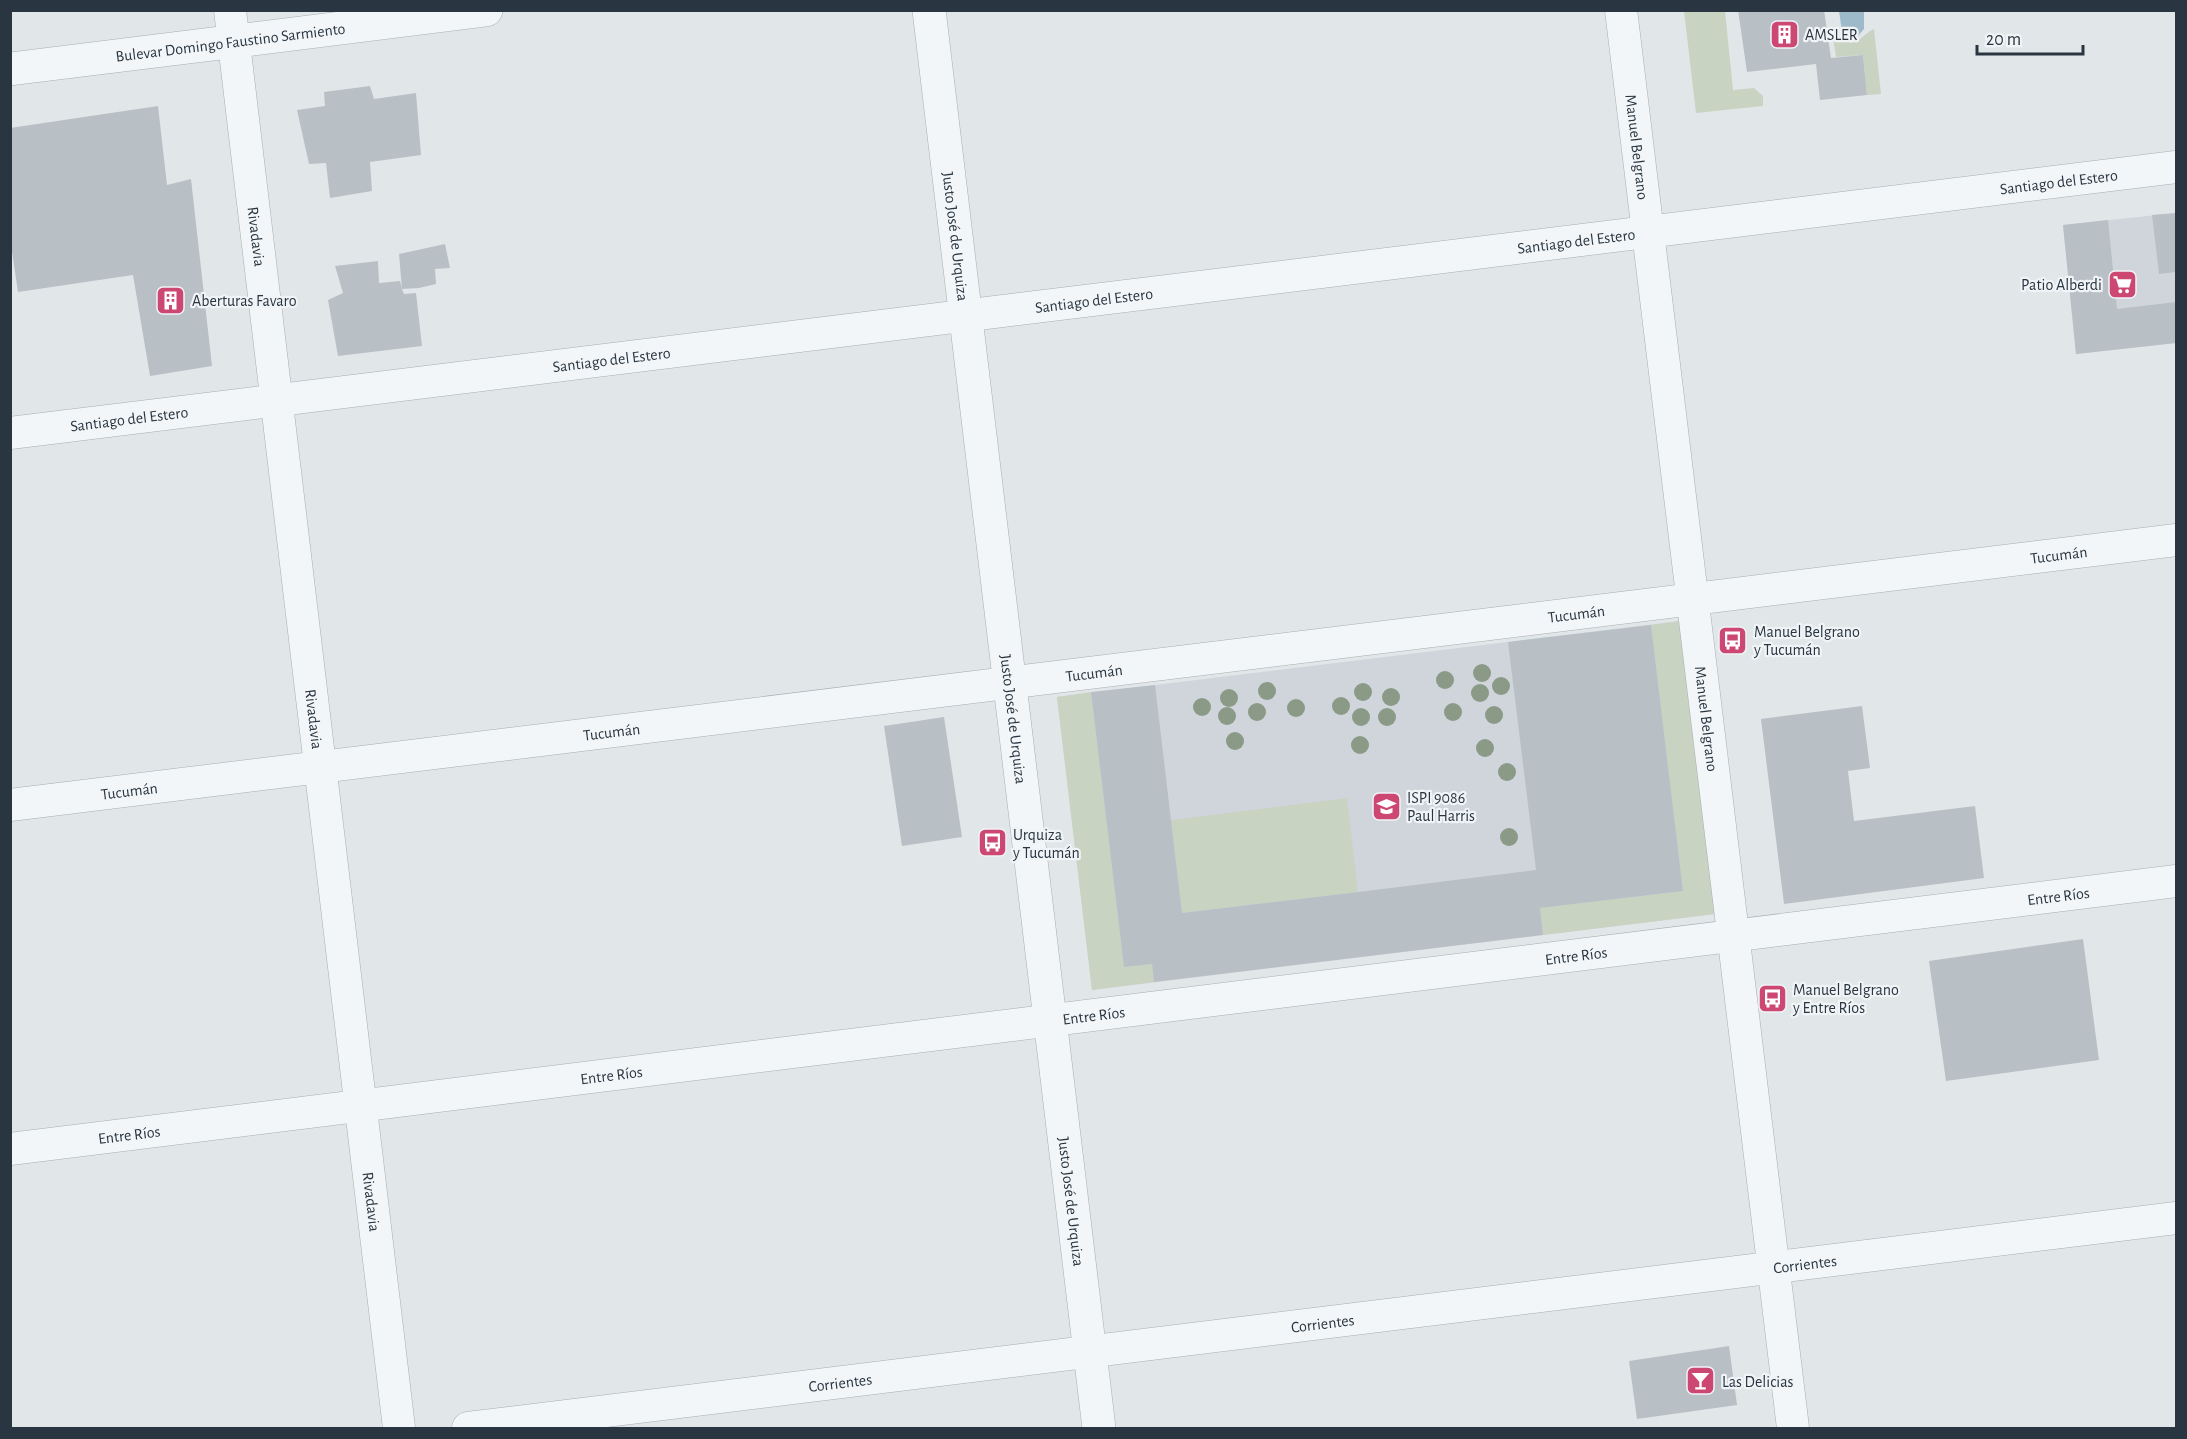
<svg xmlns="http://www.w3.org/2000/svg" width="2187" height="1439" font-family="'Alegreya Sans',sans-serif">
<style>
.built{fill:#cfd5db}
.green{fill:#c9d3c2}
.water{fill:#9cbac9}
.building{fill:#b8c0c6}
.lines{fill:none;stroke-linecap:round;stroke-linejoin:round}
.minor-casing{stroke:#a6aeb3;stroke-width:33}
.tertiary-casing{stroke:#a6aeb3;stroke-width:34}
.minor{stroke:#f3f6f8;stroke-width:32}
.tertiary{stroke:#f3f6f8;stroke-width:33}
.tree{fill:#8b9a87}
.labels{text-anchor:middle;stroke-width:4.5;stroke-linejoin:round;paint-order:stroke}
.poi-label{font-size:16px;fill:#293641;stroke:#f0f4f7;text-anchor:start}
.street-label{font-size:16px;fill:#293641;stroke:#f0f4f7}
</style>
<rect width="100%" height="100%" fill="#e1e6e9"/>
<!-- built -->
<path class="built" d="M2176 213V343L2076 354 2063 225Z
M1680 621 1715 914 1092 990 1057 697Z"/>
<!-- green -->
<path class="green" d="M1684 11H1725L1733 90 1754 88 1763 96V106L1696 113Z
M1874 29 1881 94 1867 95 1863 55 1836 57 1833 37 1839 36C1855 52 1860 35 1874 29Z
M1680 621 1715 914 1543 935 1540 908 1683 891 1651 625Z
M1091 692 1124 967 1152 964 1154 982 1092 990 1057 697Z
M1347 798 1358 892 1182 913 1171 820Z"/>
<!-- water -->
<path class="water" d="M1839 11H1864V29L1856 38 1842 31Z"/>
<!-- building -->
<path class="building" d="M1738 10H1824L1831 58 1863 55 1867 95 1820 100 1816 64 1747 72Z
M370 86 374 99 416 93 421 155 370 162 372 191 330 198 326 163 309 164 297 110 325 106 324 92Z
M158 106 167 185 191 179 212 366 150 376 133 275 18 292 10 238V128Z
M2176 213V272L2159 274 2152 215Z
M2108 220 2117 309 2176 302V343L2076 354 2063 225Z
M445 244 450 268 435 269 436 284 419 288 402 289 404 294 416 293 422 346 338 356 328 300 343 293 335 266 378 261 379 283 400 281 402 289 399 254Z
M1651 625 1683 891 1540 908 1543 935 1154 982 1152 964 1124 967 1091 692 1155 685 1182 913 1358 892 1536 870 1508 642Z
M1862 706 1870 768 1848 771 1854 821 1975 806 1984 878 1784 904 1761 719Z
M944 717 962 837 902 846 884 726Z
M2083 939 2099 1060 1946 1081 1929 961Z
M1729 1346 1737 1405 1637 1419 1629 1361Z"/>
<g class="lines">
<defs>
<g id="minor">
<path id="s1" d="M230 10 399 1428"/>
<path id="s2" d="M1621 10 1793 1428"/>
<path id="s3" d="M10 433 2176 167"/>
<path id="s4" d="M10 805 2176 540"/>
<path id="s5" d="M10 1149 2176 881"/>
<path id="s6" d="M468 1428 2176 1218"/>
</g>
<g id="tertiary">
<path id="s7" d="M929 10 1099 1428"/>
<path id="s8" d="M10 69 486 10"/>
</g>
</defs>
<!-- minor casing -->
<use href="#minor" class="minor-casing"/>
<!-- tertiary casing -->
<use href="#tertiary" class="tertiary-casing"/>
<!-- minor -->
<use href="#minor" class="minor"/>
<!-- tertiary -->
<use href="#tertiary" class="tertiary"/>
</g>
<!-- trees -->
<g class="tree">
<circle cx="1482" cy="673" r="9"/>
<circle cx="1445" cy="680" r="9"/>
<circle cx="1501" cy="686" r="9"/>
<circle cx="1267" cy="691" r="9"/>
<circle cx="1363" cy="692" r="9"/>
<circle cx="1480" cy="693" r="9"/>
<circle cx="1391" cy="697" r="9"/>
<circle cx="1229" cy="698" r="9"/>
<circle cx="1341" cy="706" r="9"/>
<circle cx="1202" cy="707" r="9"/>
<circle cx="1296" cy="708" r="9"/>
<circle cx="1257" cy="712" r="9"/>
<circle cx="1453" cy="712" r="9"/>
<circle cx="1494" cy="715" r="9"/>
<circle cx="1227" cy="716" r="9"/>
<circle cx="1361" cy="717" r="9"/>
<circle cx="1387" cy="717" r="9"/>
<circle cx="1235" cy="741" r="9"/>
<circle cx="1360" cy="745" r="9"/>
<circle cx="1485" cy="748" r="9"/>
<circle cx="1507" cy="772" r="9"/>
<circle cx="1509" cy="837" r="9"/>
</g>
<!-- icons -->
<defs>
<symbol id="building-square" viewBox="-11 -11 22 22"><rect x="-9" y="-9" width="18" height="18" rx="4" fill="#cd4773" stroke="#f0f4f7"/><path d="M-4-6H4V6H1V3H-1V6H-4ZM-2.5-4.3h1.7v1.8h-1.7ZM.8-4.3h1.7v1.8H.8ZM-2.5-1h1.7V.8h-1.7ZM.8-1h1.7V.8H.8Z" fill="#fff"/></symbol>
<symbol id="supermarket-square" viewBox="-11 -11 22 22"><rect x="-9" y="-9" width="18" height="18" rx="4" fill="#cd4773" stroke="#f0f4f7"/><path d="M-6-5.5h2.5l.6 2H6L4.5 2H-2.5L-4.4-4H-6ZM-1.5 3.2a1.3 1.3 0 1 0 .1 0ZM3 3.2a1.3 1.3 0 1 0 .1 0Z" fill="#fff"/></symbol>
<symbol id="bus-square" viewBox="-11 -11 22 22"><rect x="-9" y="-9" width="18" height="18" rx="4" fill="#cd4773" stroke="#f0f4f7"/><path d="M-5-6H5V4H4V6H2V4H-2V6H-4V4H-5ZM-3.5-4V0h7V-4ZM-3.5 1.2v1.5H-2V1.2ZM2 1.2v1.5H3.5V1.2Z" fill="#fff"/></symbol>
<symbol id="school-square" viewBox="-11 -11 22 22"><rect x="-9" y="-9" width="18" height="18" rx="4" fill="#cd4773" stroke="#f0f4f7"/><path d="M0-5L7-2L0 1L-7-2ZM-4 1L0 2.5L4 1V4Q0 6-4 4Z" fill="#fff"/></symbol>
<symbol id="bar-square" viewBox="-11 -11 22 22"><rect x="-9" y="-9" width="18" height="18" rx="4" fill="#cd4773" stroke="#f0f4f7"/><path d="M-6-5H6L.8 .8V4.5H3.5V6h-7V4.5H-.8V.8Z" fill="#fff"/></symbol>
</defs>
<g fill-rule="evenodd">
<use href="#building-square" x="1768" y="18" width="33" height="33"/>
<use href="#supermarket-square" x="2106" y="268" width="33" height="33"/>
<use href="#building-square" x="154" y="284" width="33" height="33"/>
<use href="#bus-square" x="1716" y="624" width="33" height="33"/>
<use href="#school-square" x="1370" y="790" width="33" height="33"/>
<use href="#bus-square" x="976" y="826" width="33" height="33"/>
<use href="#bus-square" x="1756" y="982" width="33" height="33"/>
<use href="#bar-square" x="1684" y="1364" width="33" height="33"/>
</g>
<g class="labels">
<!-- poi labels -->
<g class="poi-label">
<text x="1805" y="40">AMSLER</text>
<text x="2102" y="290" text-anchor="end">Patio Alberdi</text>
<text x="192" y="306">Aberturas Favaro</text>
<text x="1754" y="637">Manuel Belgrano<tspan x="1754" dy="18">y Tucumán</tspan></text>
<text x="1407" y="803">ISPI 9086<tspan x="1407" dy="18">Paul Harris</tspan></text>
<text x="1013" y="840">Urquiza<tspan x="1013" dy="18">y Tucumán</tspan></text>
<text x="1793" y="995">Manuel Belgrano<tspan x="1793" dy="18">y Entre Ríos</tspan></text>
<text x="1722" y="1387">Las Delicias</text>
</g>
<!-- street labels -->
<g class="street-label">
<text dy="6" stroke="none"><textPath href="#s8" startOffset="222">Bulevar Domingo Faustino Sarmiento</textPath></text>
<text dy="6" stroke="none"><textPath href="#s2" startOffset="138">Manuel Belgrano</textPath></text>
<text dy="6" stroke="none"><textPath href="#s3" startOffset="2064">Santiago del Estero</textPath></text>
<text dy="6" stroke="none"><textPath href="#s1" startOffset="228">Rivadavia</textPath></text>
<text dy="6" stroke="none"><textPath href="#s7" startOffset="228">Justo José de Urquiza</textPath></text>
<text dy="6" stroke="none"><textPath href="#s3" startOffset="1578">Santiago del Estero</textPath></text>
<text dy="6" stroke="none"><textPath href="#s3" startOffset="1092">Santiago del Estero</textPath></text>
<text dy="6" stroke="none"><textPath href="#s3" startOffset="606">Santiago del Estero</textPath></text>
<text dy="6" stroke="none"><textPath href="#s3" startOffset="120">Santiago del Estero</textPath></text>
<text dy="6" stroke="none"><textPath href="#s4" startOffset="2064">Tucumán</textPath></text>
<text dy="6" stroke="none"><textPath href="#s4" startOffset="1578">Tucumán</textPath></text>
<text dy="6" stroke="none"><textPath href="#s4" startOffset="1092">Tucumán</textPath></text>
<text dy="6" stroke="none"><textPath href="#s1" startOffset="714">Rivadavia</textPath></text>
<text dy="6" stroke="none"><textPath href="#s7" startOffset="714">Justo José de Urquiza</textPath></text>
<text dy="6" stroke="none"><textPath href="#s2" startOffset="714">Manuel Belgrano</textPath></text>
<text dy="6" stroke="none"><textPath href="#s4" startOffset="606">Tucumán</textPath></text>
<text dy="6" stroke="none"><textPath href="#s4" startOffset="120">Tucumán</textPath></text>
<text dy="6" stroke="none"><textPath href="#s5" startOffset="2064">Entre Ríos</textPath></text>
<text dy="6" stroke="none"><textPath href="#s5" startOffset="1578">Entre Ríos</textPath></text>
<text dy="6" stroke="none"><textPath href="#s5" startOffset="1092">Entre Ríos</textPath></text>
<text dy="6" stroke="none"><textPath href="#s5" startOffset="606">Entre Ríos</textPath></text>
<text dy="6" stroke="none"><textPath href="#s5" startOffset="120">Entre Ríos</textPath></text>
<text dy="6" stroke="none"><textPath href="#s1" startOffset="1200">Rivadavia</textPath></text>
<text dy="6" stroke="none"><textPath href="#s7" startOffset="1200">Justo José de Urquiza</textPath></text>
<text dy="6" stroke="none"><textPath href="#s6" startOffset="1347">Corrientes</textPath></text>
<text dy="6" stroke="none"><textPath href="#s6" startOffset="861">Corrientes</textPath></text>
<text dy="6" stroke="none"><textPath href="#s6" startOffset="375">Corrientes</textPath></text>
</g>
</g>
<!-- border -->
<rect width="2187" height="1439" fill="none" stroke="#293641" stroke-width="24"/>
<!-- scale -->
<path d="M1977 45v9h106v-9" fill="none" stroke="#293641" stroke-width="3"/>
<text x="1986" y="45" font-size="18" fill="#293641" stroke="#f0f4f7" stroke-width="4.5" paint-order="stroke">20 m</text>
</svg>
